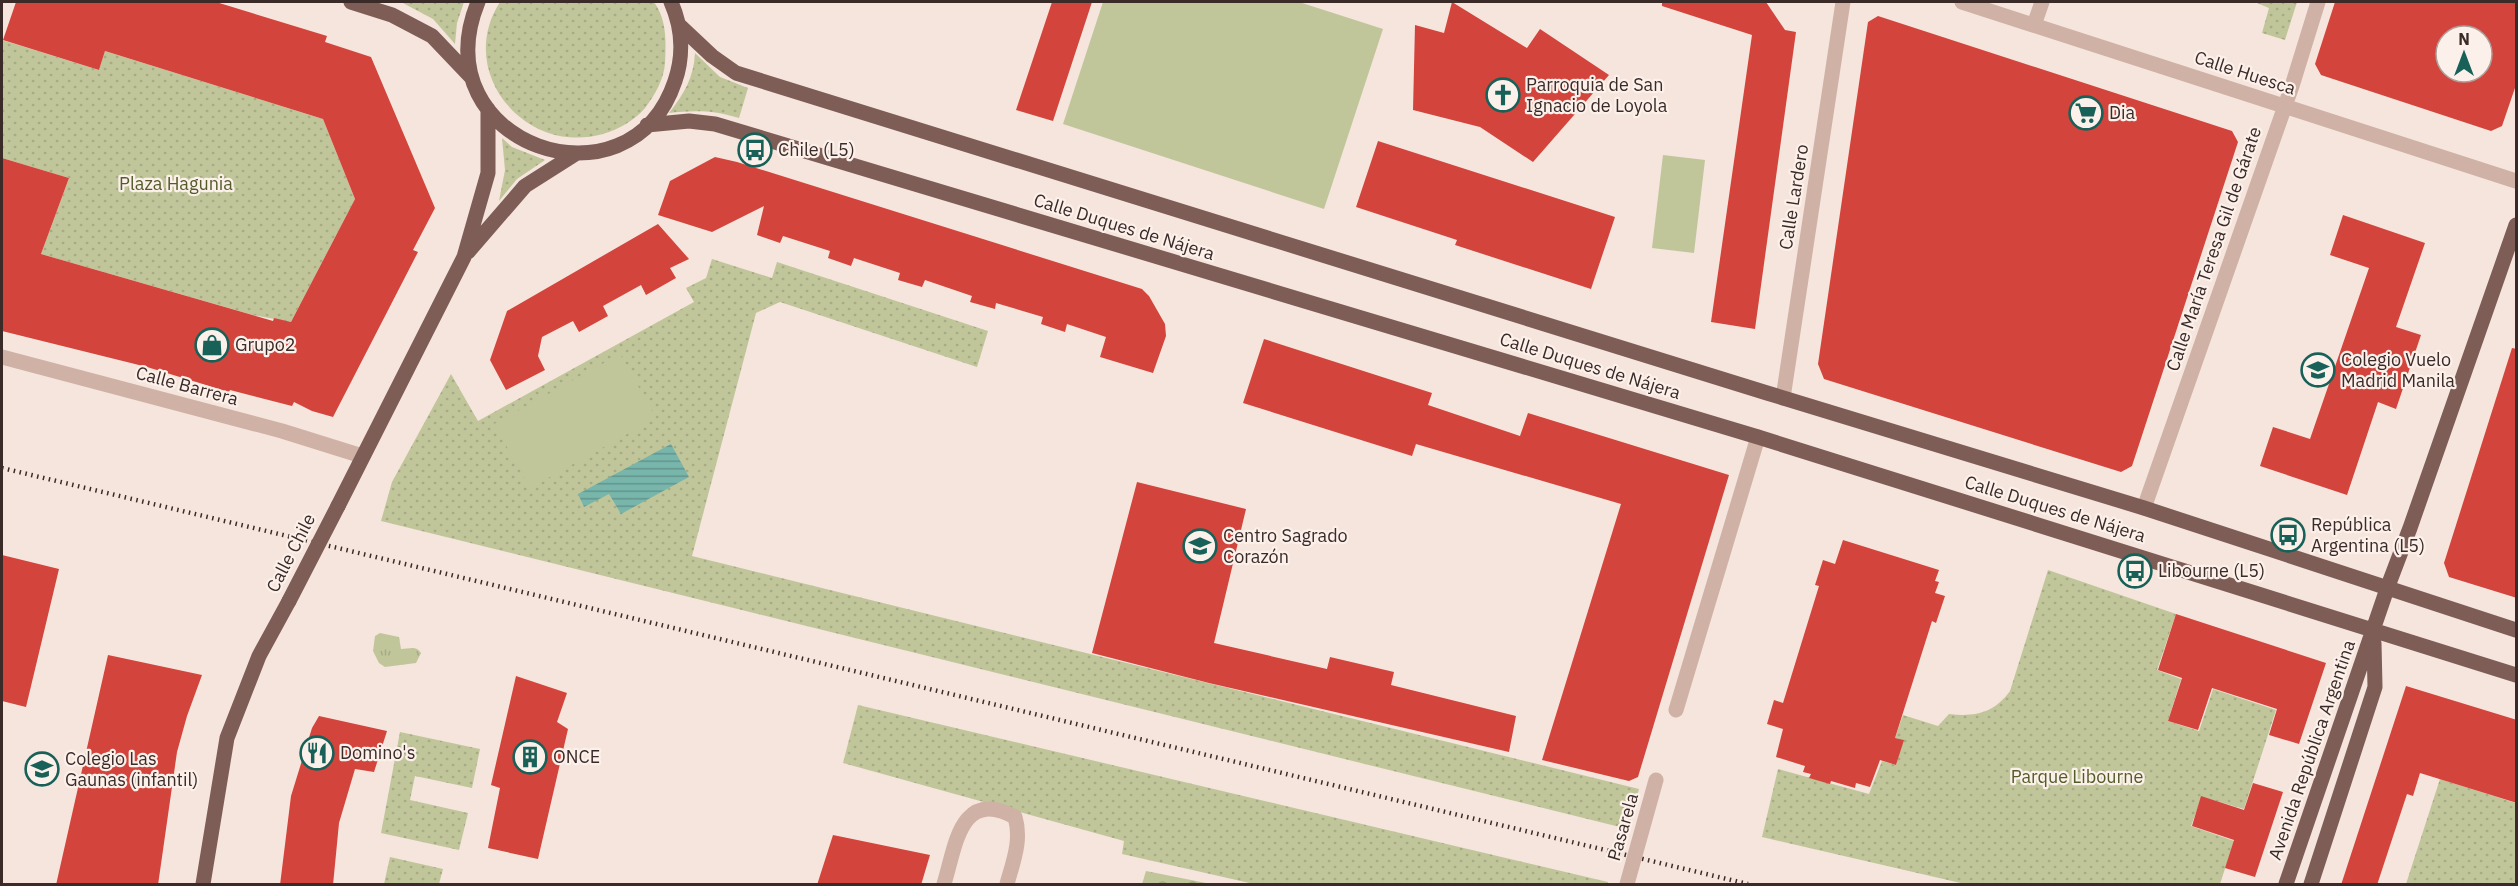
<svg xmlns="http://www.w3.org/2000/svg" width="2518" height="886" font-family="'IBM Plex Sans',sans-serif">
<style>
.grass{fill:url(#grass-tufts)}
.forest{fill:url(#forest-crowns)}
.park{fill:url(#park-dots)}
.pitch{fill:#c0c69a}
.water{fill:url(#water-rules)}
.building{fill:#d3443c;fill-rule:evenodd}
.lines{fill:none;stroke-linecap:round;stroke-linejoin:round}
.minor{stroke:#cfb1a6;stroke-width:15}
.major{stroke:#7e5d57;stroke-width:15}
.rail{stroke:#3a2a28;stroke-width:4.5;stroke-dasharray:1.5 4.5;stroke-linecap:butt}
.minor-bridge{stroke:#cfb1a6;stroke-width:15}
.major-bridge{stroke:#7e5d57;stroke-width:15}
.labels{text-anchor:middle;stroke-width:4.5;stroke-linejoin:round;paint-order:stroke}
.street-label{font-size:18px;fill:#3a2a28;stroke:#fcf0ea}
.poi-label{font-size:18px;fill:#3a2a28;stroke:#fcf0ea;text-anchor:start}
.park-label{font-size:18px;fill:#535c29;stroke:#fcf0ea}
</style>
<defs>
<pattern id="grass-tufts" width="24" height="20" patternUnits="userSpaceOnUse" patternTransform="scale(1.5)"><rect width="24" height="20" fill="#c0c69a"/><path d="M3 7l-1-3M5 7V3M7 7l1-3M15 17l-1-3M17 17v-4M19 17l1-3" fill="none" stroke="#a6aa85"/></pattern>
<pattern id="forest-crowns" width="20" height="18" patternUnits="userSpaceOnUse" patternTransform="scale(1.5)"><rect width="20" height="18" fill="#c0c69a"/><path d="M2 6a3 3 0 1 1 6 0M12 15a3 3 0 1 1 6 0" fill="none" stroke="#a6aa85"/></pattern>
<pattern id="park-dots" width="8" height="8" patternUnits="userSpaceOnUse" patternTransform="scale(1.5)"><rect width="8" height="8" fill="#c0c69a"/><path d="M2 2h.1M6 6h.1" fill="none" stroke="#a6aa85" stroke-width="1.8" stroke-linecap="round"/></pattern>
<pattern id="water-rules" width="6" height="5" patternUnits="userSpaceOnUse" patternTransform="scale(1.5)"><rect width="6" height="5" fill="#78b6ac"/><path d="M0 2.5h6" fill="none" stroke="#63948c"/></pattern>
</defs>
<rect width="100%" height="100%" fill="#f5e5dc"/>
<!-- grass -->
<path class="grass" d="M380 633 399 637 401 649C409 649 416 645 421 653L416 663 385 667 379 663 373 651 375 636Z"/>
<!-- forest -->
<path class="forest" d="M1146 871 1211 884H1142Z"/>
<!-- park -->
<path class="park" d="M401 2H464L457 23 455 44 433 19Z
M500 2H654C667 20 666 41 665 63 664 79 655 95 645 108 634 121 619 129 603 134 525 156 455 72 500 2Z
M2257 2H2297L2285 40 2262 33 2269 8 2257 3Z
M2 40 99 70 105 51 323 119 355 199 291 322 253 315 41 254 69 178 2 158Z
M695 53 720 77 748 88 739 118C715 110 693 110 669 113 684 94 694 77 695 53Z
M502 138 512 147 545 160 517 179 499 201 505 170Z
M712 259 772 278 777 262 988 331 977 367 780 302 756 313 692 556 1639 789 1628 829 381 521 392 482 451 374 478 421 694 302 686 288 706 278Z
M2048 570 2176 614 2157 670 2181 679 2168 721 2199 731 2213 689 2276 710 2244 809 2202 797 2191 826 2234 841 2220 884H1965L1762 837 1778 769 1869 794 1882 761 1896 765 1903 740 1895 738 1903 715 1938 726 1949 714C1975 717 1994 713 2010 691Z
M858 705 1608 882V884H1254L1122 854 1124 841 843 763Z
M400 732 480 749 472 788 415 776 410 800 468 813 459 850 381 833Z
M2440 779 2516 803V884H2406Z
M390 857 443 869 439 884H384Z"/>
<!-- pitch -->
<path class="pitch" d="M1103 2H1299L1383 29 1324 209 1063 124Z
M1663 155 1705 160 1694 253 1652 248Z
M620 354 656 418 530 488 494 424Z"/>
<!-- water -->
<path class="water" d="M671 444 689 477 621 514 609 494 584 507 578 494Z"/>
<!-- building -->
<path class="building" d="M16 2H216L327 36 325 42 371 57 435 208 413 250 418 252 333 417 312 411 294 402 292 406 230 390 229 392 147 367 2 331V158L69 178 41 254 273 321 274 318 291 322 355 199 323 119 105 51 99 70 3 40Z
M1052 2H1092L1053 121 1016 110Z
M1452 2 1527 48 1540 29 1609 75 1533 162 1480 127 1413 110 1415 25 1444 33Z
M1662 2H1766L1785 30 1796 32 1755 329 1711 322 1752 35 1662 6Z
M2335 2H2517V82L2502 126 2491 131 2321 75 2315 64ZM2446 36H2482V72H2446Z
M1878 16 2232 131 2238 142 2132 466 2121 472 1824 379 1818 364 1868 22Z
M1378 141 1615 217 1591 289 1455 245 1457 240 1356 207Z
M715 157 737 162 1142 289 1149 296 1165 324 1166 336 1153 373 1100 357 1106 337 1067 324 1065 332 1041 324 1043 317 996 303 995 309 970 302 972 296 925 280 922 287 898 280 900 273 854 258 851 266 828 258 830 251 783 236 780 243 757 235 764 206 712 232 658 215 670 181Z
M2343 215 2425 243 2396 327 2421 335 2396 409 2378 402 2347 495 2260 466 2273 427 2310 439 2369 268 2330 255Z
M658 224 689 259 670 268 676 278 646 295 641 285 603 306 608 316 579 332 573 321 542 337 538 356 545 370 506 390 490 360 507 311Z
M1264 339 1432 393 1428 405 1520 436 1528 413 1729 475 1638 777 1629 781 1542 760 1621 504 1416 444 1412 456 1243 403Z
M2512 348 2517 349V598L2449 577 2444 563Z
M1137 482 1246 509 1214 643 1327 669 1330 657 1394 672 1391 685 1516 716 1509 752 1209 683 1092 653Z
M1843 540 1939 570 1935 581 1939 582 1935 593 1945 596 1936 623 1932 621 1895 738 1904 740 1896 765 1880 760 1870 787 1856 783 1855 788 1831 781 1830 784 1809 778 1811 774 1803 772 1805 766 1776 757 1783 729 1767 724 1774 700 1783 703 1819 586 1815 585 1823 560 1835 564Z
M2 555 59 569 26 707 2 701Z
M2176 614 2326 663 2299 744 2269 735 2277 709 2212 688 2198 730 2168 721 2182 678 2158 670Z
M108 655 202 675 187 716 177 752 158 885H56Z
M516 676 567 693 557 722 568 729 538 859 488 848 500 788 491 785Z
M2406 686 2517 720V803L2420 773 2413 796 2407 794 2377 885H2341Z
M319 716 387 731 374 772 355 769 339 823 333 885H280L291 796 312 728Z
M2253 783 2283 792 2255 877 2225 868 2234 840 2192 826 2201 796 2244 810Z
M833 835 930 855 921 885H817Z"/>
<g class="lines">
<!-- minor -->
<path class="minor" d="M1962 2 2516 181
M2034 25 2042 2
M2 357 282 431 362 456
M1783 398 1843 2
M2144 508 2292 86 2318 2
M1676 710 1758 437
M944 884C956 845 960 788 1015 817 1022 840 1013 862 1007 884"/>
<!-- major -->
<path class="major" d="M351 2 392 15 432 36 472 78
M478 2C420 145 630 216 675 81 684 55 682 27 671 2
M679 25 712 56 736 73 1767 393 2144 508 2516 630
M647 125 689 121 715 124 1758 437 2516 675
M468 252 525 186 577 153
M338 506 464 257 488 173V109
M203 884 227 738 259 656 289 601
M2286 884 2388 586 2410 528 2516 225
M2311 884 2375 687 2374 643"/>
<!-- rail -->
<path class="rail" d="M2 468 1748 884"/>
<!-- minor-bridge -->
<path class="minor-bridge" d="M1627 884 1656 780"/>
<!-- major-bridge -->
<path class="major-bridge" d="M289 601 338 506"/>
</g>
<!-- icons -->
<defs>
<symbol id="church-ring" viewBox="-11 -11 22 22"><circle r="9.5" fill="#fcf0ea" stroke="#186158" stroke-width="1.5"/><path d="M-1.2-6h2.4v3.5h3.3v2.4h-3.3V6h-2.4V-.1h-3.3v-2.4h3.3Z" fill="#186158"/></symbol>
<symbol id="supermarket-ring" viewBox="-11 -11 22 22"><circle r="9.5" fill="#fcf0ea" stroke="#186158" stroke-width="1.5"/><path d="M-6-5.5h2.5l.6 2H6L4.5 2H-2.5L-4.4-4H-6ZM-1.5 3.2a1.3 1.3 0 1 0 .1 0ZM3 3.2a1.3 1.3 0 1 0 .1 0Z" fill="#186158"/></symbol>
<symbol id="bus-ring" viewBox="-11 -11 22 22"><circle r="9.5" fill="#fcf0ea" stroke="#186158" stroke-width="1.5"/><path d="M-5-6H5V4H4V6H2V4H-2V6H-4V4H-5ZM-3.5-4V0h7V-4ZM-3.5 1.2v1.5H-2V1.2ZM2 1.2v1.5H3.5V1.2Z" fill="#186158"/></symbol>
<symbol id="shop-ring" viewBox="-11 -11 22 22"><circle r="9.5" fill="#fcf0ea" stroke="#186158" stroke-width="1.5"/><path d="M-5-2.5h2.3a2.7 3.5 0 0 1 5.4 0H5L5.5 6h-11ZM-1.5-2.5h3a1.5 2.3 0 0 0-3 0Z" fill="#186158"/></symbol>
<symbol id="school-ring" viewBox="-11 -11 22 22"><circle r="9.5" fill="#fcf0ea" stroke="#186158" stroke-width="1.5"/><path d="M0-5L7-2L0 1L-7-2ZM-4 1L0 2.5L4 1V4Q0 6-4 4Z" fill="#186158"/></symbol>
<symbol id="university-ring" viewBox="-11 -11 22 22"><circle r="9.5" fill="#fcf0ea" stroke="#186158" stroke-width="1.5"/><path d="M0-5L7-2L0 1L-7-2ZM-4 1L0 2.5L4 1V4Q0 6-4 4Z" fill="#186158"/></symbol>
<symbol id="restaurant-ring" viewBox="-11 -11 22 22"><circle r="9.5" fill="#fcf0ea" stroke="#186158" stroke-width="1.5"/><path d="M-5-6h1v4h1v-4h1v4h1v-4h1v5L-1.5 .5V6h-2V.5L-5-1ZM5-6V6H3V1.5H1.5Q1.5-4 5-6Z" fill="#186158"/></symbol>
<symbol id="building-ring" viewBox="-11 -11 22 22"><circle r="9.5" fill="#fcf0ea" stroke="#186158" stroke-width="1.5"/><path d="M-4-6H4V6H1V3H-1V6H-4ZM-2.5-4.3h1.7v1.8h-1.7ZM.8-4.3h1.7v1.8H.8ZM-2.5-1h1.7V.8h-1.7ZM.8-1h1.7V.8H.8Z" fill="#186158"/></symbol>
</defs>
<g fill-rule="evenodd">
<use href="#church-ring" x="1484" y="76" width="38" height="38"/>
<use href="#supermarket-ring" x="2067" y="94" width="38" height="38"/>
<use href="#bus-ring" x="736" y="131" width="38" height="38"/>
<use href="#shop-ring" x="193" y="326" width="38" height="38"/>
<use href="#school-ring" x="2299" y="351" width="38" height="38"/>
<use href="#bus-ring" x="2269" y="516" width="38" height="38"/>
<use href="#university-ring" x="1181" y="527" width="38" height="38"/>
<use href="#bus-ring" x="2116" y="552" width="38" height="38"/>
<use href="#restaurant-ring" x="298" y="734" width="38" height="38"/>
<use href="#building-ring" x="511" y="738" width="38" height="38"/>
<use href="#school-ring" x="23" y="750" width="38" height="38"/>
</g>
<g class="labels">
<!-- street labels -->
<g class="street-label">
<text transform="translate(2245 73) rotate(18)" y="6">Calle Huesca</text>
<text transform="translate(1794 197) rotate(-81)" y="6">Calle Lardero</text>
<text transform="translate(1124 227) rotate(17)" y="6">Calle Duques de Nájera</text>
<text transform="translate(2214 249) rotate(-71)" y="6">Calle María Teresa Gil de Gárate</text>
<text transform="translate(1590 366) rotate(17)" y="6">Calle Duques de Nájera</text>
<text transform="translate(187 386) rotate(15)" y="6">Calle Barrera</text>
<text transform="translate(2055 509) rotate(17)" y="6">Calle Duques de Nájera</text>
<text transform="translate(291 553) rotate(-63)" y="6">Calle Chile</text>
<text transform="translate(2312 750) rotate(-71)" y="6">Avenida República Argentina</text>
<text transform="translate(1623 827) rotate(-74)" y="6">Pasarela</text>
</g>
<!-- poi labels -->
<g class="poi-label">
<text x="1526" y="91">Parroquia de San<tspan x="1526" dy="21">Ignacio de Loyola</tspan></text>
<text x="2109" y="119">Dia</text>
<text x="778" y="156">Chile (L5)</text>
<text x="235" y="351">Grupo2</text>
<text x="2341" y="366">Colegio Vuelo<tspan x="2341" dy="21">Madrid Manila</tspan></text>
<text x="2311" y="531">República<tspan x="2311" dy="21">Argentina (L5)</tspan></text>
<text x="1223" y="542">Centro Sagrado<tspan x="1223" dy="21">Corazón</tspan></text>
<text x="2158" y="577">Libourne (L5)</text>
<text x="340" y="759">Domino's</text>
<text x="553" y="763">ONCE</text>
<text x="65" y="765">Colegio Las<tspan x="65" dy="21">Gaunas (infantil)</tspan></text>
</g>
<!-- park labels -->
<g class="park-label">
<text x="176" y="190">Plaza Hagunia</text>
<text x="2077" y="783">Parque Libourne</text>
</g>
</g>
<!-- border -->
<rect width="2518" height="886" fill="none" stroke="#3a2a28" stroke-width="6"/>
<!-- north arrow -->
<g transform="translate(2464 54)"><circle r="28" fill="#fcf0ea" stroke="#aea19c" stroke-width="1.5"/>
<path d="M0-4.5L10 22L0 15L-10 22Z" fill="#186158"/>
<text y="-9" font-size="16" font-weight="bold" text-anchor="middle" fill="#3a2a28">N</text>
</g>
</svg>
